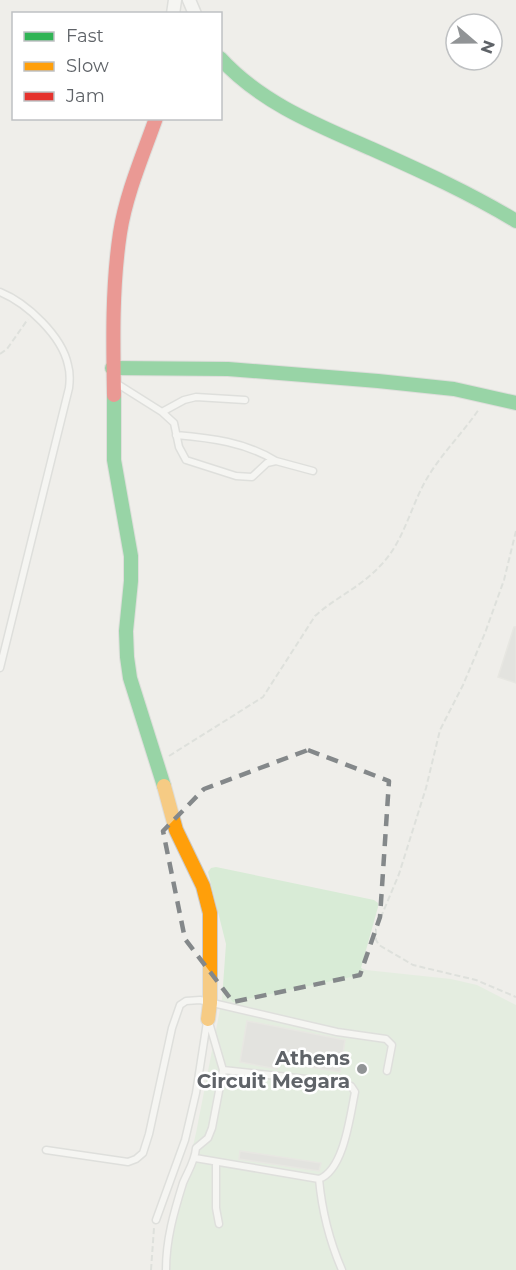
<svg xmlns="http://www.w3.org/2000/svg" width="516" height="1270" font-family="Montserrat,sans-serif">
<style>
.pitch{fill:#d8ebd6}
.building{fill:#d6d5d3;stroke:#deddd9;stroke-width:1.5}
.lines{fill:none;stroke-linecap:round;stroke-linejoin:round}
.lane-casing{stroke:#cbcccc;stroke-width:9}
.street-casing{stroke:#cbcccc;stroke-width:15}
.fast-casing{stroke:#cacacb;stroke-width:16}
.slow-casing{stroke:#cacacb;stroke-width:16}
.jam-casing{stroke:#cacacb;stroke-width:16}
.path{stroke:#cacfcc;stroke-width:2;stroke-dasharray:6 3;stroke-linecap:butt}
.lane{stroke:#fdfcfc;stroke-width:6}
.street{stroke:#fdfcfc;stroke-width:12}
.fast{stroke:#30b455;stroke-width:14}
.slow{stroke:#ff9f0a;stroke-width:14}
.jam{stroke:#e5322d;stroke-width:14}
.marked{fill:none;stroke:#84888a;stroke-width:4.5;stroke-dasharray:12 8;stroke-linejoin:round}
.poi-dot{fill:#919496;stroke:#fff;stroke-width:2}
.labels{text-anchor:middle;stroke-width:5;stroke-linejoin:round;paint-order:stroke}
.poi-label{font-size:20px;font-weight:bold;fill:#5f6368;stroke:#fff;text-anchor:end}
</style>
<rect width="100%" height="100%" fill="#efeeea"/>
<!-- pitch -->
<path class="pitch" d="M216 867 374 900 378 903V907L361 968 366 970 451 979 477 985 516 1005V1270H164L196 1133 222 999 226 944 208 872 211 868Z"/>
<!-- building -->
<path class="building" d="M514 627H516V683L498 677Z
M247 1021 345 1040 340 1072 298 1065V1061L279 1058 277 1069 240 1062Z
M240 1151 321 1163 319 1171 239 1159Z"/>
<g class="lines">
<defs>
<path id="lane" d="M0 292C27 303 62 336 68 365 70 372 70 380 69 388L0 668
M116 383 162 412 174 423 179 447 186 460 236 476 252 477 267 463 276 461 313 471
M162 412 184 400 196 397 245 400
M176 435C211 438 245 442 276 461
M46 1150 128 1162 136 1159 143 1153 149 1134 172 1028 180 1005 186 1001 200 1000 337 1032 386 1039 392 1045 387 1071
M195 1158 319 1179C344 1170 350 1116 355 1092L351 1086 343 1083 223 1070
M216 1162V1208L219 1224
M319 1179C322 1212 329 1240 342 1270
M156 1220 185 1140 196 1093 207 1022
M166 1270C166 1239 174 1212 183 1183 188 1171 195 1161 196 1148L208 1138 212 1128 223 1070 208 1019"/>
<path id="street" d="M189 0 195 14
M173 14 175 0"/>
<path id="fast" d="M220 58C261 103 317 125 372 149 421 171 470 193 516 221
M112 368 228 369 378 381 454 389 516 403
M114 395V460L131 556V581L126 631 127 657 130 678 164 786"/>
<path id="slow" d="M164 786 176 830 203 886 210 913V1003L208 1019"/>
<path id="jam" d="M114 395C113 341 112 286 120 233 126 194 143 155 156 118"/>
</defs>
<!-- lane casing -->
<use href="#lane" class="lane-casing"/>
<!-- street casing -->
<use href="#street" class="street-casing"/>
<!-- fast casing -->
<use href="#fast" class="fast-casing"/>
<!-- slow casing -->
<use href="#slow" class="slow-casing"/>
<!-- jam casing -->
<use href="#jam" class="jam-casing"/>
<!-- path -->
<path class="path" d="M0 354 7 349 28 319
M516 531 504 580 485 633 463 685 440 730 426 788 399 874 376 929V940L379 945 413 965 476 980 516 997
M169 756 263 697 315 616C336 597 361 587 381 565 404 541 410 508 426 480 441 454 463 433 479 409
M151 1270 154 1228"/>
<!-- lane -->
<use href="#lane" class="lane"/>
<!-- street -->
<use href="#street" class="street"/>
<!-- fast -->
<use href="#fast" class="fast"/>
<!-- slow -->
<use href="#slow" class="slow"/>
<!-- jam -->
<use href="#jam" class="jam"/>
</g>
<!-- marked area -->
<path d="M0 0H516V1270H0ZM308 750 389 781 380 917 360 975 233 1002 185 939 163 831 204 789Z" fill="#efeeea" fill-opacity=".55" fill-rule="evenodd"/>
<path class="marked" d="M308 750 389 781 380 917 360 975 233 1002 185 939 163 831 204 789Z"/>
<!-- markers -->
<circle class="poi-dot" cx="362" cy="1069" r="6"/>
<g class="labels">
<!-- poi labels -->
<g class="poi-label">
<text x="350" y="1065">Athens<tspan x="350" dy="23">Circuit Megara</tspan></text>
</g>
</g>
<!-- legend -->
<rect x="12" y="12" width="210" height="108" fill="#ffffff" stroke="#bfc1c3" stroke-width="1.5"/>
<rect x="24" y="32" width="30" height="9" fill="#30b455" stroke="#bfc1c3" stroke-width="1.5"/>
<text x="66" y="42" font-size="18" fill="#5f6368">Fast</text>
<rect x="24" y="62" width="30" height="9" fill="#ff9f0a" stroke="#bfc1c3" stroke-width="1.5"/>
<text x="66" y="72" font-size="18" fill="#5f6368">Slow</text>
<rect x="24" y="92" width="30" height="9" fill="#e5322d" stroke="#bfc1c3" stroke-width="1.5"/>
<text x="66" y="102" font-size="18" fill="#5f6368">Jam</text>
<!-- north arrow -->
<g transform="translate(474 42) rotate(110)"><circle r="28" fill="#ffffff" stroke="#bfc1c3" stroke-width="1.5"/>
<path d="M0-4.5L10 22L0 15L-10 22Z" fill="#919496"/>
<text y="-9" font-size="16" font-weight="bold" text-anchor="middle" fill="#5f6368">N</text>
</g>
</svg>
